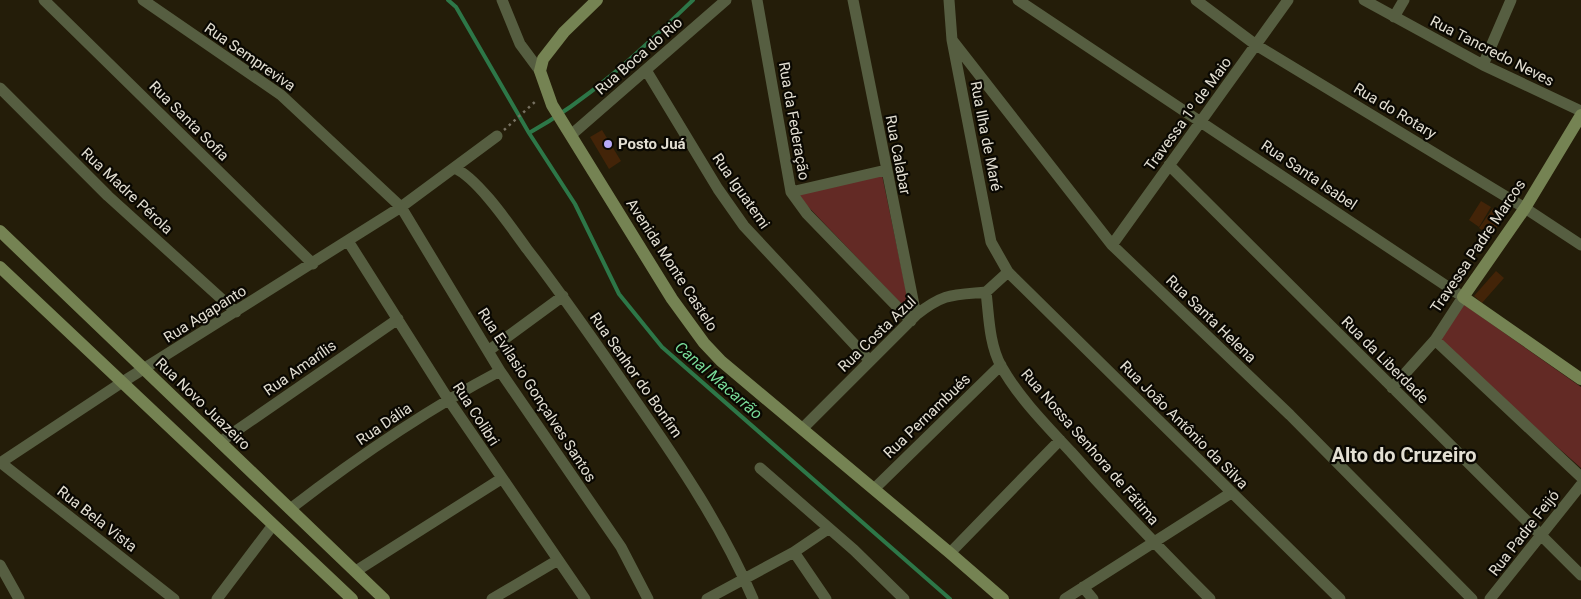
<svg xmlns="http://www.w3.org/2000/svg" width="1581" height="599" font-family="Roboto,sans-serif">
<style>
.green{fill:#632a25}
.lines{fill:none;stroke-linecap:round;stroke-linejoin:round}
.stream{stroke:#2d7748;stroke-width:4}
.building{fill:#432408}
.path{stroke:#777161;stroke-width:2.5;stroke-dasharray:2.5 4;stroke-linecap:butt}
.street{stroke:#565e41;stroke-width:11}
.secondary{stroke:#758353;stroke-width:12}
.poi-dot{fill:#b9aaf7;stroke:#0a0802;stroke-width:2}
.labels{text-anchor:middle;stroke-width:4.5;stroke-linejoin:round;paint-order:stroke}
.street-label{font-size:15px;fill:#e3dfd3;stroke:#0a0802}
.poi-label{font-size:15px;font-weight:bold;fill:#e3dfd3;stroke:#0a0802;text-anchor:start}
.water-label{font-size:16px;font-style:italic;fill:#78db98;stroke:#0a0802}
.district-label{font-size:20px;font-weight:bold;fill:#e3dfd3;stroke:#0a0802}
</style>
<rect width="100%" height="100%" fill="#241d09"/>
<!-- green -->
<path class="green" d="M882 175 911 314 796 194Z
M1463 304 1581 387V468L1438 341Z"/>
<g class="lines">
<!-- stream -->
<path class="stream" d="M448 0 456 7 529 133 575 204 619 294 662 347 950 599
M529 133C592 98 642 49 693 0"/>
</g>
<!-- building -->
<path class="building" d="M602 130 621 161 609 169 590 137Z
M1481 201 1491 207 1479 227 1469 220Z
M1493 208 1505 216 1491 236 1479 228Z
M1496 271 1504 278 1482 303 1474 296Z"/>
<g class="lines">
<!-- path -->
<path class="path" d="M504 130 537 100"/>
<!-- street -->
<path class="street" d="M44 0 313 264
M143 0 281 95 401 207 500 371 621 547 648 599
M502 0 520 44 540 71
M757 0 791 192 807 214 911 321
M853 0 916 315
M949 0 952 40 991 242 1008 272 1340 599
M1018 0 1463 297 1435 340 1392 388
M1196 0 1256 45 1525 208 1581 245
M1364 0 1483 65 1581 111
M1394 17 1404 0
M952 40 1112 245 1290 415 1472 599
M1483 65 1511 0
M646 70 718 189 744 226 870 361
M0 88 108 196 236 312
M571 135 726 0
M1169 165 1581 575
M454 168C477 177 511 227 527 249 565 298 600 349 635 400 679 463 723 528 753 599
M791 192 886 170
M348 241 448 399 585 599
M1112 245 1288 0
M1008 272 986 292C989 316 989 344 1001 366 1019 398 1047 426 1071 452 1116 503 1162 551 1210 599
M1435 340 1581 477
M488 351 563 296
M803 428 916 315C944 293 952 295 986 292
M220 442 398 319
M0 462 174 599
M0 463 121 383 401 207 497 136
M760 468 854 550 904 599
M874 489 1001 365
M290 509C356 458 426 410 500 371
M794 552 826 599
M950 553 1060 440
M0 565 19 599
M356 571 501 479
M1083 587 1093 599
M217 599 273 525
M492 599 558 560
M707 599 794 552 828 529
M1065 599 1231 493
M1490 599 1581 485"/>
<!-- secondary -->
<path class="secondary" d="M597 0 564 32 543 59 540 71 552 105 672 299 704 343 721 361 950 553 1003 599
M1581 115 1525 208 1463 297 1581 379
M0 231 384 599
M0 267 352 599"/>
</g>
<!-- markers -->
<circle class="poi-dot" cx="608" cy="144" r="5"/>
<g class="labels">
<!-- street labels -->
<g class="street-label">
<text transform="translate(1492 51) rotate(27)" y="5">Rua Tancredo Neves</text>
<text transform="translate(639 56) rotate(-41)" y="5">Rua Boca do Rio</text>
<text transform="translate(250 57) rotate(35)" y="5">Rua Sempreviva</text>
<text transform="translate(1395 111) rotate(31)" y="5">Rua do Rotary</text>
<text transform="translate(1188 114) rotate(-54)" y="5">Travessa 1º de Maio</text>
<text transform="translate(189 121) rotate(45)" y="5">Rua Santa Sofia</text>
<text transform="translate(794 121) rotate(80)" y="5">Rua da Federação</text>
<text transform="translate(986 136) rotate(79)" y="5">Rua Ilha de Maré</text>
<text transform="translate(898 155) rotate(79)" y="5">Rua Calabar</text>
<text transform="translate(1309 175) rotate(34)" y="5">Rua Santa Isabel</text>
<text transform="translate(127 191) rotate(43)" y="5">Rua Madre Pérola</text>
<text transform="translate(741 191) rotate(55)" y="5">Rua Iguatemi</text>
<text transform="translate(1478 246) rotate(-56)" y="5">Travessa Padre Marcos</text>
<text transform="translate(672 265) rotate(57)" y="5">Avenida Monte Castelo</text>
<text transform="translate(205 314) rotate(-32)" y="5">Rua Agapanto</text>
<text transform="translate(1211 319) rotate(44)" y="5">Rua Santa Helena</text>
<text transform="translate(877 334) rotate(-44)" y="5">Rua Costa Azul</text>
<text transform="translate(1385 360) rotate(45)" y="5">Rua da Liberdade</text>
<text transform="translate(300 368) rotate(-35)" y="5">Rua Amarílis</text>
<text transform="translate(636 375) rotate(55)" y="5">Rua Senhor do Bonfim</text>
<text transform="translate(537 395) rotate(57)" y="5">Rua Evilasio Gonçalves Santos</text>
<text transform="translate(203 404) rotate(44)" y="5">Rua Novo Juazeiro</text>
<text transform="translate(476 414) rotate(57)" y="5">Rua Colibri</text>
<text transform="translate(927 416) rotate(-44)" y="5">Rua Pernambués</text>
<text transform="translate(384 424) rotate(-34)" y="5">Rua Dália</text>
<text transform="translate(1184 425) rotate(45)" y="5">Rua João Antônio da Silva</text>
<text transform="translate(1090 447) rotate(49)" y="5">Rua Nossa Senhora de Fátima</text>
<text transform="translate(97 519) rotate(38)" y="5">Rua Bela Vista</text>
<text transform="translate(1524 533) rotate(-52)" y="5">Rua Padre Feijó</text>
</g>
<!-- poi labels -->
<g class="poi-label">
<text x="618" y="149">Posto Juá</text>
</g>
<!-- water labels -->
<g class="water-label">
<text transform="translate(719 380) rotate(41)" y="6">Canal Macarrão</text>
</g>
<!-- district labels -->
<g class="district-label">
<text x="1404" y="462">Alto do Cruzeiro</text>
</g>
</g>
</svg>
